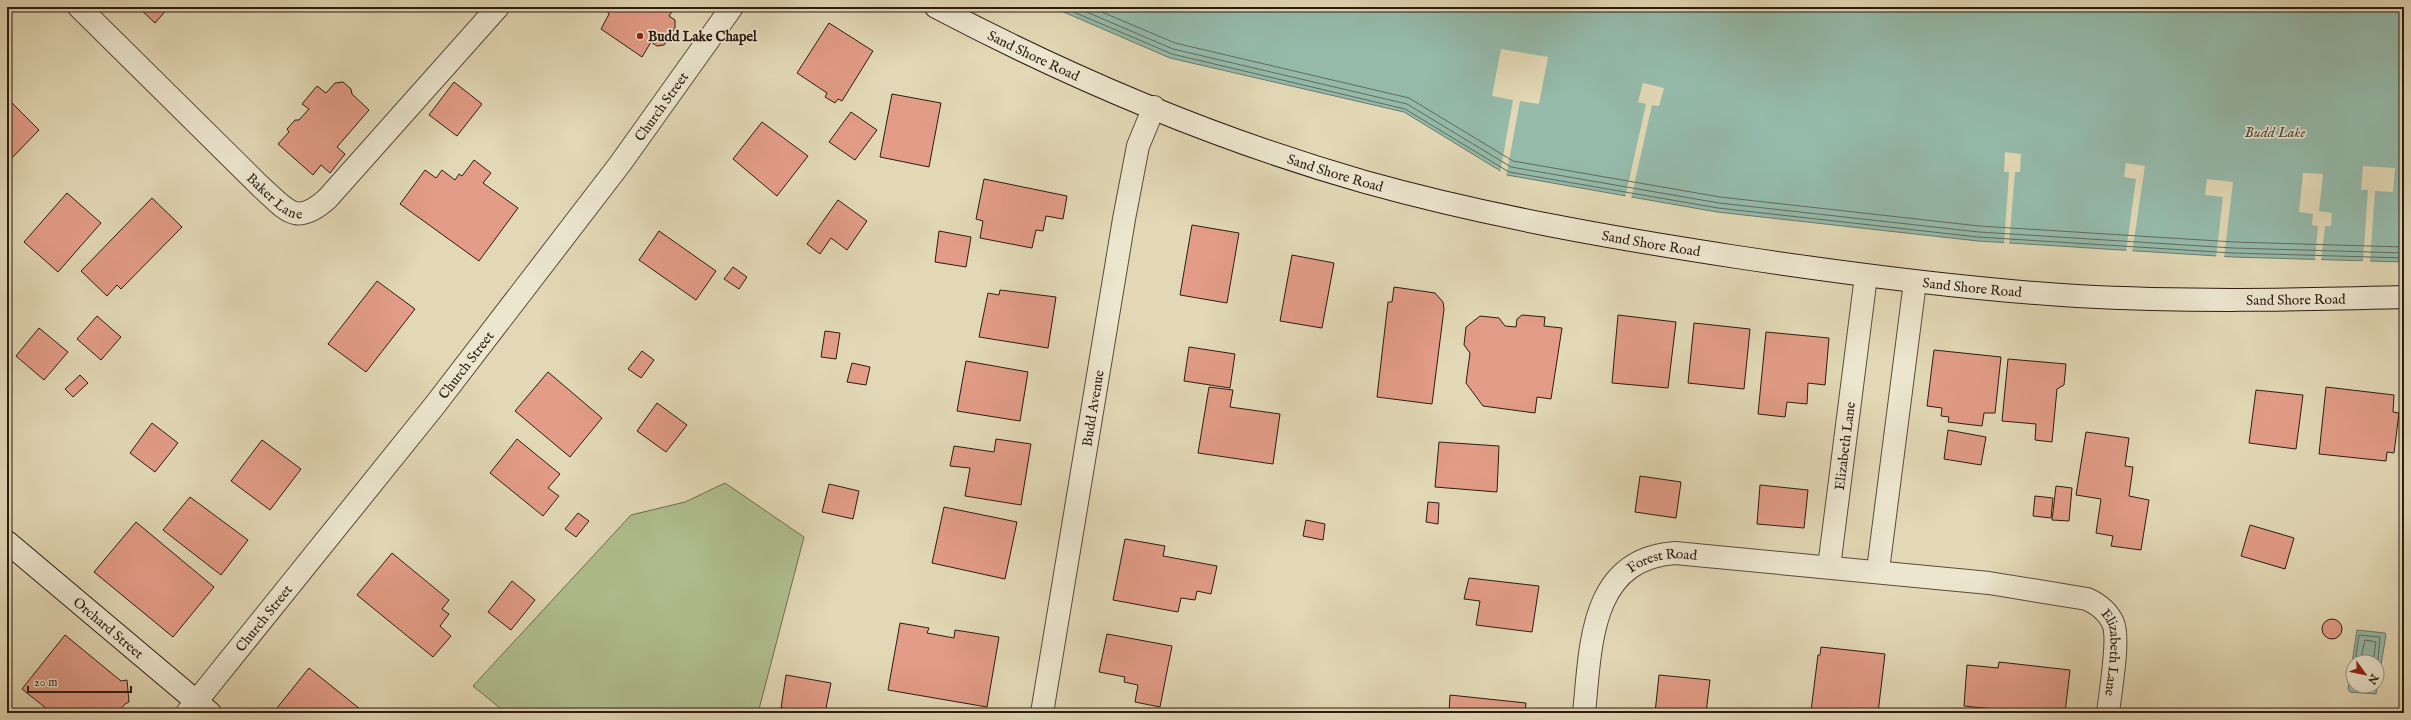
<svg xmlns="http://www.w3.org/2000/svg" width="2411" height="720" font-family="'IM FELL English',serif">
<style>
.green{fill:#b0bf90;stroke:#6e6d50}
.water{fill:#95baaa;stroke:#6b7a6d;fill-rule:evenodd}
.pier{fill:#e2d8b5}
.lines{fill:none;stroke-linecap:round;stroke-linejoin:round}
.shore{stroke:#616a5e;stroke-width:1}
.building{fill:#e29c87;stroke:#2d1b11}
.street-casing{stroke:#5a4a3a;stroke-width:24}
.secondary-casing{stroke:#2d1b11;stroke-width:24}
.street{stroke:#ece6cf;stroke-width:22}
.secondary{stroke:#ece6cf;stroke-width:22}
.poi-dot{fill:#8f2418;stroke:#ece6cf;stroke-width:1.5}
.labels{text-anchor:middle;stroke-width:3.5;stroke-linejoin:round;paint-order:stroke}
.poi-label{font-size:14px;font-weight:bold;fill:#2d1b11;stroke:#ece6cf;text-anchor:start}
.street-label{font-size:14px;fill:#2d1b11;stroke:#ece6cf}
.water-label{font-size:15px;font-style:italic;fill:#4c4b3f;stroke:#ece6cf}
</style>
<rect width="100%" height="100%" fill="#e2d8b5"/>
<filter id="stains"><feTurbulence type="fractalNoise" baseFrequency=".005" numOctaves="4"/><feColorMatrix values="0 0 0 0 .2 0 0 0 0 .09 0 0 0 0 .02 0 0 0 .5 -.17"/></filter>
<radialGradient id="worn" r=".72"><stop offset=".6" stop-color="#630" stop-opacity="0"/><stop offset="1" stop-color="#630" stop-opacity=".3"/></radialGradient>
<!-- green -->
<path class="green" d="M725 483 804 537 758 713H506L473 686 631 515 685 502Z"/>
<!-- water -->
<path class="water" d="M1052 7H2404V262L2233 257 1978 241 1717 212 1507 175 1404 112 1170 58Z
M2357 630 2385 633 2386 635 2376 694 2350 692 2348 689ZM2353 662H2377V686H2353Z"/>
<!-- pier -->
<path class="pier" d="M1501 49 1548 57 1539 104 1520 101 1506 177 1500 173 1513 100 1492 96Z
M1643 83 1664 88 1659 106 1652 105 1631 199 1625 198 1646 104 1638 102Z
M2005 152 2021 154 2020 172H2015L2009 245H2004L2009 172H2004Z
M2126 163 2145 166 2132 253 2126 252 2136 179 2124 177Z
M2363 166 2395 168 2393 192 2375 191 2370 262 2375 263 2351 262 2363 261 2368 190H2361Z
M2303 173 2323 174 2319 211 2332 213 2331 226H2325L2321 261H2315L2318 226 2312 225 2313 214 2299 212Z
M2207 179 2233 182 2224 258H2216L2223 197 2205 195Z"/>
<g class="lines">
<!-- shore -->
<path class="shore" d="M1062 7 1172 54 1405 109 1509 172 1718 208 1978 237 2233 253 2404 258
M1075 7 1173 49 1407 104 1511 167 1719 203 1979 232 2233 248 2404 253
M1090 7 1175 43 1409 98 1513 161 1720 197 1979 226 2234 242 2404 247
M2355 662 2359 635 2380 637 2377 670
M2360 662 2365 640 2376 642 2373 662"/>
</g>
<!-- building -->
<path class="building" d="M138 7H169L155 23Z
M592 7H601L598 11Z
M604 7H675L669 16 675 20V28L664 45 657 46 651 42 642 57 601 29 609 14Z
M829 23 873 51 842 101 838 99 835 103 825 97 827 93 797 73Z
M343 82 351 89 352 94 369 110 337 147 345 154 330 173 321 165 313 175 278 144 289 132 287 129 295 120H299L309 109 302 104 317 86 326 93 335 83Z
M454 82 482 104 457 136 429 115Z
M892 94 941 103 929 167 880 157Z
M12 103 39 130 7 163V108Z
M851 112 877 130 855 160 829 142Z
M762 122 808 156 777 196 733 159Z
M474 160 491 173 483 183 518 208 479 261 400 204 425 170 436 178 442 170 455 180 459 174 462 176Z
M984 179 1067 196 1063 219 1046 216 1043 231 1036 230 1032 248 980 238 983 221 976 219Z
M67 193 101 223 58 272 24 242Z
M152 198 182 227 121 289 117 285 107 296 81 271Z
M838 200 867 221 847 250 831 238 820 254 807 244Z
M1192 225 1239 233 1227 303 1180 295Z
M659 231 716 271 696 300 639 260Z
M939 231 971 237 966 267 935 262Z
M1292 255 1334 263 1322 328 1280 321Z
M733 267 747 277 739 289 724 279Z
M377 281 415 309 366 372 328 344Z
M1394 287 1435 293 1443 302 1444 309 1432 404 1377 397 1388 302H1392Z
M1000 290 1056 297 1048 348 979 337 988 293 999 295Z
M1522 315 1545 317 1544 326 1562 328 1551 399 1537 397 1535 413 1483 406 1466 383 1470 353 1464 345 1466 327 1480 316 1499 318 1505 326 1516 327 1517 319Z
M1618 315 1676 322 1668 388 1612 383Z
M97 316 121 337 101 360 77 339Z
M1694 323 1750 329 1744 389 1688 383Z
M39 328 68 352 44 380 16 356Z
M825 331 840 333 836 359 821 357Z
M1766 332 1829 338 1825 385 1808 383 1807 404 1787 402 1785 417 1758 414Z
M1189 347 1235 354 1230 388 1184 381Z
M1934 350 2001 357 1995 413H1984L1982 426 1948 422 1949 417 1941 416 1942 408 1927 406Z
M642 351 654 360 641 378 628 369Z
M2008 359 2066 364 2064 385 2057 389 2052 442 2035 440 2036 424 2002 421Z
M966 361 1028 372 1020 421 957 411Z
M852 363 870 367 866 385 847 382Z
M548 372 602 418 570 457 515 411Z
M80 375 88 383 73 397 65 389Z
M1209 387 1233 390 1230 407 1280 414 1273 464 1198 453Z
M2326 387 2394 395 2393 412 2399 413 2394 453 2387 452 2386 461 2319 454Z
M2256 390 2303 395 2296 449 2249 443Z
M657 403 687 425 666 452 637 431Z
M152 423 178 443 155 472 130 453Z
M1948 430 1986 437 1981 465 1944 459Z
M2086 432 2129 438 2125 466 2133 467 2129 496 2149 500 2141 550 2111 546 2113 536 2096 533 2101 499 2076 495Z
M517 439 560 474 548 488 559 496 543 516 490 473Z
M996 439 1031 444 1021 505 965 496 970 468 950 466 954 446 994 452Z
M262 440 301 469 270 510 231 481Z
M1439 442 1499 446 1497 492 1435 487Z
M1640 476 1681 482 1676 518 1635 512Z
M829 484 859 491 853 519 822 512Z
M1760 485 1808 490 1804 528 1757 524Z
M2056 486 2072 488 2069 521 2052 520Z
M2035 496 2053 498 2051 518 2033 516Z
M190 497 248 540 221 575 163 530Z
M1428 502 1439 503 1438 524 1426 522Z
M944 507 1017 522 1005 579 932 563Z
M578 513 589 521 576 537 565 529Z
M1306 520 1325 524 1323 540 1303 536Z
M136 522 214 587 173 637 94 572Z
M2250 525 2294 538 2285 569 2241 556Z
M1125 539 1165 546 1163 556 1217 566 1211 594 1197 591 1195 600 1181 598 1178 612 1113 600Z
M392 553 449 600 442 609 449 614 440 626 451 636 433 657 357 595Z
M1469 578 1539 586 1532 632 1476 625 1480 601 1464 599Z
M512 581 535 600 511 630 488 612Z
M2322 629a10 10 0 1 1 20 0a10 10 0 1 1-20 0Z
M900 623 929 628 927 633 954 638 955 630 999 637 987 707 888 690Z
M1107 634 1172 646 1160 707 1135 702 1138 685 1124 682 1125 677 1099 672Z
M65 635 121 681 127 680 129 702 125 704 117 713H52L22 689Z
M1821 647 1885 654 1878 713H1813L1811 711 1818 655H1820Z
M1999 662 2070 670 2065 713H2033L1964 706 1967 665 1998 668Z
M309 668 365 713H284L277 708Z
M786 675 831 683 825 713 781 708Z
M1659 675 1710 680 1706 713H1655Z
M1450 695 1526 703 1525 713H1449Z"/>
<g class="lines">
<defs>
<g id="street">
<path id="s1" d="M79 7 260 186C287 210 295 227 327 199L498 7"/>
<path id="s2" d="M1829 567 1866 276"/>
<path d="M1878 570 1915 282"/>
<path id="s3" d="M187 713 435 405 620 164 732 7"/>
<path id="s4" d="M1042 713 1124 219 1138 146 1154 107"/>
<path id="s5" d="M1584 713C1591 647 1589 559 1675 553L1989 583 2087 599C2098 604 2108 612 2113 623 2120 639 2110 693 2108 713"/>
</g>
<g id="secondary">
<path id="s6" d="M936 7C1071 78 1218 140 1365 182 1487 216 1612 238 1737 257 1850 274 1963 289 2077 296 2186 302 2295 300 2404 297"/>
<path id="s7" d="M7 542 210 713"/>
</g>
</defs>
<!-- street casing -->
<use href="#street" class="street-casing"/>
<!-- secondary casing -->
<use href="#secondary" class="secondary-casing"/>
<!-- street -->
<use href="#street" class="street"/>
<!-- secondary -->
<use href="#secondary" class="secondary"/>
</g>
<!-- markers -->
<circle class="poi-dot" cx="640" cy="36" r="4"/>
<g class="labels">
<!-- poi labels -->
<g class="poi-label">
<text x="648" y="41">Budd Lake Chapel</text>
</g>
<!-- street labels -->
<g class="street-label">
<text dy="5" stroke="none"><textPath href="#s6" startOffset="109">Sand Shore Road</textPath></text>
<text dy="5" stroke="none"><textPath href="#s3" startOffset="770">Church Street</textPath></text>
<text dy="5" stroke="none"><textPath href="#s6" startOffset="433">Sand Shore Road</textPath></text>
<text dy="5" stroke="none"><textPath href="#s1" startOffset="273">Baker Lane</textPath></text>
<text dy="5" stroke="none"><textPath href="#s6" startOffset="757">Sand Shore Road</textPath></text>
<text dy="5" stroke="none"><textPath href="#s6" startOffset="1081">Sand Shore Road</textPath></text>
<text dy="5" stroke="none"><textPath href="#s6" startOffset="1405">Sand Shore Road</textPath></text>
<text dy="5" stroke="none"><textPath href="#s3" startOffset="446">Church Street</textPath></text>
<text dy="5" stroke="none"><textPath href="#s4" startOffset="309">Budd Avenue</textPath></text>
<text dy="5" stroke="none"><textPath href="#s2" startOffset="122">Elizabeth Lane</textPath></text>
<text dy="5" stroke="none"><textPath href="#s5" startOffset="191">Forest Road</textPath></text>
<text dy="5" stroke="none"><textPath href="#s3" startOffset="122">Church Street</textPath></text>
<text dy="5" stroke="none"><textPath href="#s7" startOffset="133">Orchard Street</textPath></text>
<text dy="5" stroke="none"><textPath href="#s5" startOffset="685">Elizabeth Lane</textPath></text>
</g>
<!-- water labels -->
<g class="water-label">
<text x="2275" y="137">Budd Lake</text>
</g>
</g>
<!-- margin -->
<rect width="2411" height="720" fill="none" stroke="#e2d8b5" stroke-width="24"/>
<rect x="8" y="8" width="2395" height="704" fill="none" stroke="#2d1b11" stroke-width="2"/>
<rect x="12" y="12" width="2387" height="696" fill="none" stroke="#2d1b11"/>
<!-- north arrow -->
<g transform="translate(2365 674) rotate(123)"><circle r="19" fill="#ece6cf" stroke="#a09583"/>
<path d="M0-3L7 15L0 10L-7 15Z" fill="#8f2418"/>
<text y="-6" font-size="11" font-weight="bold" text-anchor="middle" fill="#2d1b11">N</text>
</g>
<!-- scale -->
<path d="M28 686v6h103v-6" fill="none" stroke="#2d1b11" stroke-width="2"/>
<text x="34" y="686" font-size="12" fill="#2d1b11" stroke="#ece6cf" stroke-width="3" paint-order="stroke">20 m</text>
<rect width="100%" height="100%" filter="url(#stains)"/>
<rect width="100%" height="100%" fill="url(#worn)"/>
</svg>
